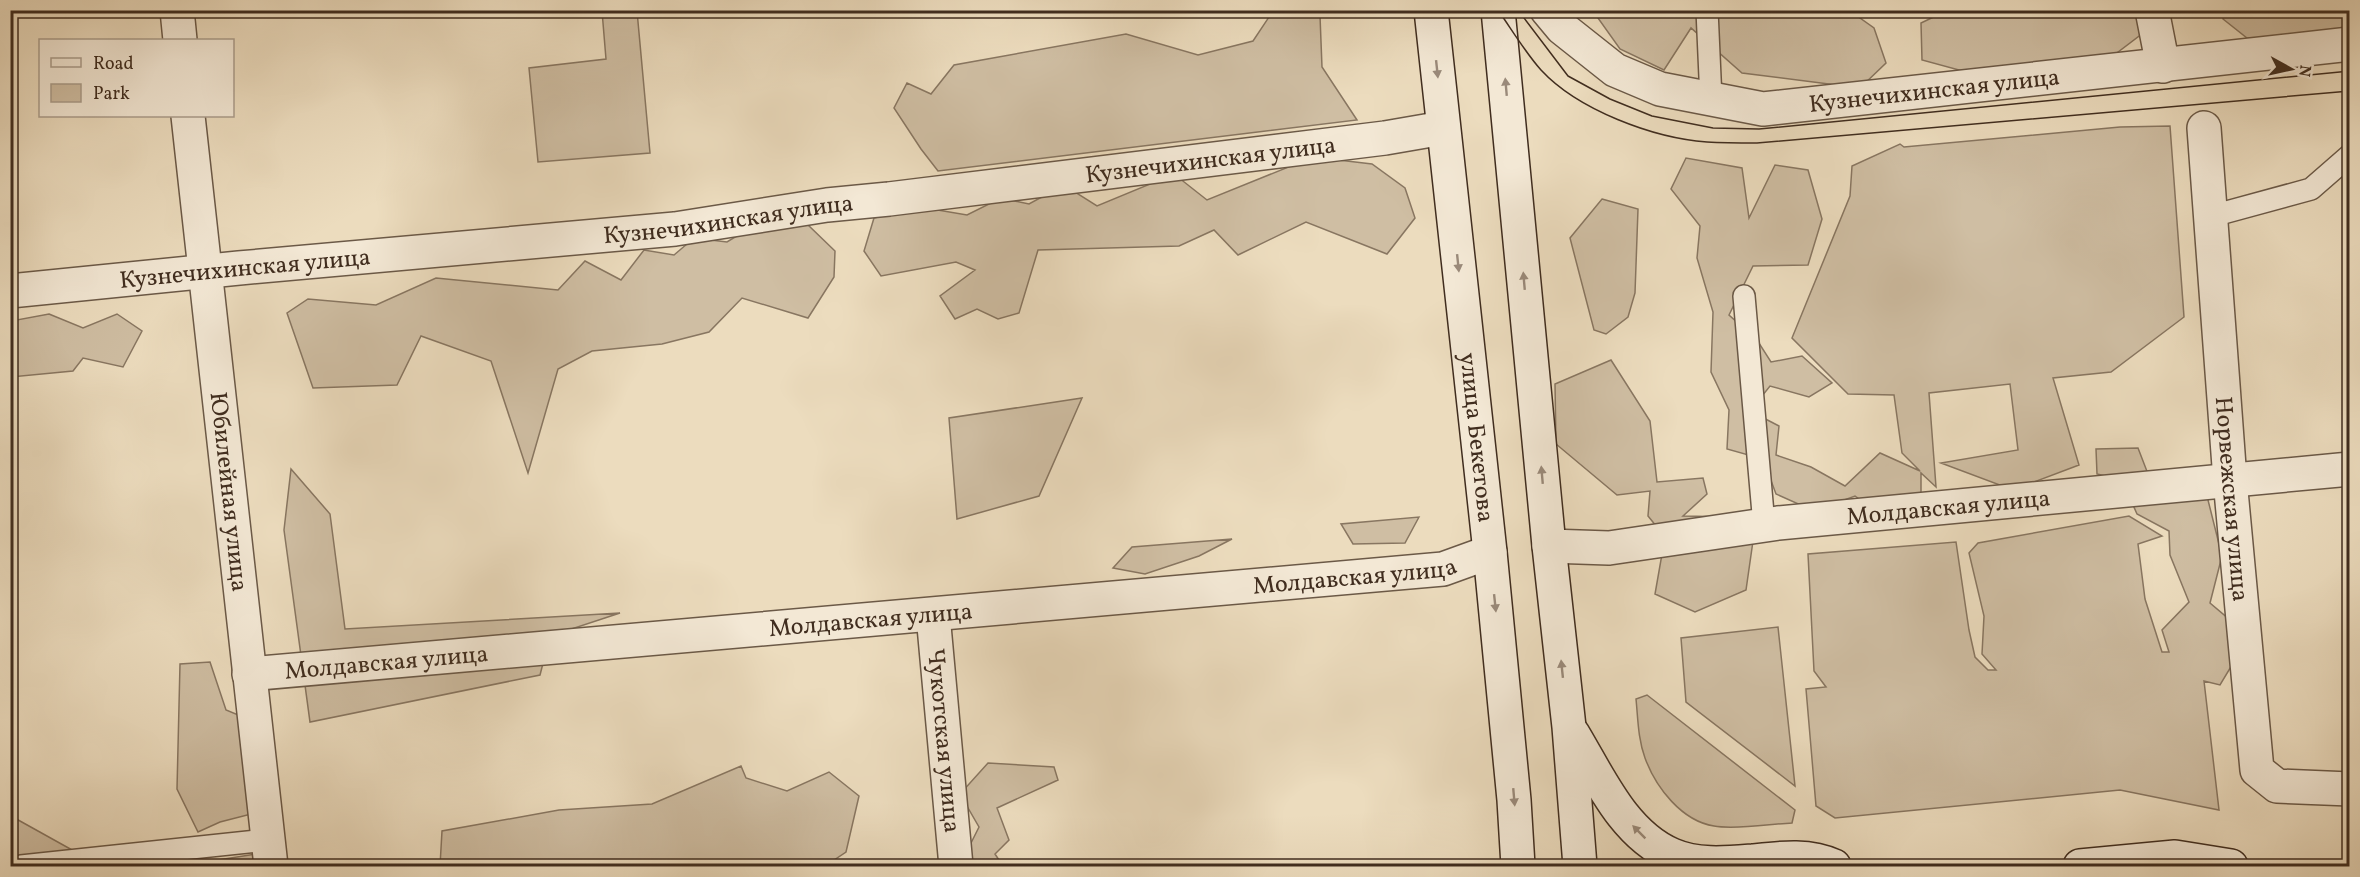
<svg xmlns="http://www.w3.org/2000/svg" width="2360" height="877" font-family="Vollkorn,serif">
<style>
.green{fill:#cfbea3;stroke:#887661;stroke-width:1.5}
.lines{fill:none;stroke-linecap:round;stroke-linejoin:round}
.lane-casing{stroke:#6b5947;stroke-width:24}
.street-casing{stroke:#6b5947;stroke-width:36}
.secondary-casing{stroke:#402d1f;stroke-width:36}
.lane{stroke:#f3e8d5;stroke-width:21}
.street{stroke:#f3e8d5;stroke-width:33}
.secondary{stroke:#f3e8d5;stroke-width:33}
.tram{stroke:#402d1f;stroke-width:1.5}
.oneway{fill:#9a8a7a}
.labels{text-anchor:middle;stroke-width:6;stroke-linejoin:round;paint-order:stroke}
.street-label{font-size:24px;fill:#402d1f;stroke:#f3e8d5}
</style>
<rect width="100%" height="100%" fill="#ecdcbe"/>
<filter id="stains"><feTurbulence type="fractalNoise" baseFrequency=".00333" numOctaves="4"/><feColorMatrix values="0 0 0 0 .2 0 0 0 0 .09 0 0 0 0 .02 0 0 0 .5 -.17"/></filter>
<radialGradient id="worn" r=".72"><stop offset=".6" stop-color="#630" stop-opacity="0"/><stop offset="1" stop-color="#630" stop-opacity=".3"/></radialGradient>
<!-- green -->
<path class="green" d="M1723 10V14L1850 11 1874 28 1886 63 1860 88 1742 73 1691 28 1664 70 1620 49 1593 11Z
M602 11H637L650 153 538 162 529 68 606 59Z
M1287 11 1320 16 1322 67 1357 120 938 171 921 149 894 108 907 83 931 94 954 65 1126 34 1198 55 1253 41 1273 11Z
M1946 11H2156L2147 30 2072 87 1981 76 1922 60 1921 23Z
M2224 11H2349V40L2316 44 2247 38 2223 19Z
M2170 126 2184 317 2111 372 2053 378 2079 465 2013 490 1941 463 2018 450 2010 384 1929 393 1936 487 1921 473V494L1883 516 1855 496 1814 511 1776 494 1763 459 1727 449 1729 410 1711 372 1713 312 1697 258 1700 226 1671 189 1686 158 1742 168 1749 218 1775 165 1808 170 1822 219 1808 265 1753 266 1729 315 1757 340 1771 362 1802 356 1832 383 1809 397 1770 386 1750 411 1779 426 1776 455 1811 467 1845 486 1880 453 1920 471 1902 453 1894 395 1848 394 1792 338 1850 196 1852 166 1900 144 1904 147 2120 127Z
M1313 157 1372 164 1405 188 1415 218 1387 254 1306 222 1238 255 1214 230 1179 246 1038 250 1019 313 998 319 977 309 955 319 940 296 975 270 956 262 881 276 864 251 874 218 920 207 967 215 1001 198 1029 204 1064 185 1097 206 1174 174 1207 200Z
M1602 199 1638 209 1635 293 1628 317 1606 334 1594 330 1570 238Z
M760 222 808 225 835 251 834 277 808 318 742 298 709 332 662 344 592 351 558 369 528 473 491 361 421 336 397 385 313 388 287 313 308 299 376 305 436 278 558 290 585 261 621 280 644 250 674 255 694 238 727 242Z
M49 314 83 328 117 314 142 331 123 367 83 358 73 371 11 377V321Z
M1611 360 1650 421 1657 482 1703 478 1707 494 1683 516 1735 517 1753 541 1746 590 1695 612 1655 594 1665 537 1648 516 1650 491 1617 495 1556 444 1555 384Z
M1082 398 1039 496 957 519 949 418Z
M2138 448 2148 474 2206 492 2222 556 2210 603 2230 620 2235 660 2220 685 2204 681 2219 810 2120 790 1835 818 1816 806 1806 689 1826 687 1814 671 1808 554 1956 542 1969 630 1975 657 1988 670H1996L1982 654 1984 616 1969 553 1978 543 2129 516 2162 536 2138 544 2145 599 2162 652H2169L2162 630 2189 602 2170 555 2169 531 2137 514 2122 480 2097 474 2096 449Z
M291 469 330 514 345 629 620 613 550 636 540 675 310 722 284 530Z
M1419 517 1405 543 1353 544 1341 524Z
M1232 539 1199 556 1145 574 1113 568 1132 547Z
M1778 627 1795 786 1686 702 1681 638Z
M210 662 226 710 248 719 259 812 220 822 198 832 177 789 180 664Z
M1647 695 1795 810 1792 823C1770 824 1735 830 1714 826 1682 821 1656 788 1645 758 1638 739 1638 719 1636 699Z
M988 763 1054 767 1058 780 997 808 1009 840 995 854 1003 866H974L968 849 979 827 960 794Z
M741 766 746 778 787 791 829 772 859 796 846 852 825 866H440L442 831 559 810 652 804Z
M11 816 101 866H11Z
M256 854 257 866H180Z"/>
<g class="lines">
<defs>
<path id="lane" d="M1707 10 1711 100
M2212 216 2311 189 2350 155
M1744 296 1764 525
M21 866 267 840"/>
<g id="street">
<path d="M177 10 180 40"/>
<path id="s1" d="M1547 10 1562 28 1615 70 1660 89 1763 109 2350 44"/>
<path d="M2152 10 2163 66"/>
<path id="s2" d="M188 116 271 866"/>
<path id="s3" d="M2204 128 2230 480 2257 770 2277 786 2350 789"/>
<path id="s4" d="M10 291 239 268 675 229 827 205 889 199 1385 138 1443 128"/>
<path id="s5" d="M1549 546 1609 548 1778 523 2350 469"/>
<path id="s6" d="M933 615 956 866"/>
<path id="s7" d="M249 674 1443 569 1490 552"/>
</g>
<g id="secondary">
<path id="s8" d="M1431 10 1490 552 1514 800 1518 866"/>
<path d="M1498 10 1549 546 1569 727 1580 866"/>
<path d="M1573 734C1599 777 1623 834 1672 855 1697 866 1727 863 1753 861 1780 858 1809 854 1834 866"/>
<path d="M2080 866 2175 857 2231 866"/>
</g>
</defs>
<!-- lane casing -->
<use href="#lane" class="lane-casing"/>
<!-- street casing -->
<use href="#street" class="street-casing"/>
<!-- secondary casing -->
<use href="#secondary" class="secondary-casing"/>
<!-- lane -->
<use href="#lane" class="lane"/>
<!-- street -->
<use href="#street" class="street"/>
<!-- secondary -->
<use href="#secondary" class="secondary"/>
<!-- tram -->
<path class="tram" d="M1498 10C1512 30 1525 52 1541 70 1578 110 1653 138 1707 142 1724 143 1741 143 1757 143L2350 91
M1518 10 1568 76 1610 99 1652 116 1713 128 1759 129 2350 71"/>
</g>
<!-- one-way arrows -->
<defs><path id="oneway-solid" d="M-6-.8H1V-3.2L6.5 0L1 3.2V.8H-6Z" transform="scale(1.5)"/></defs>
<g class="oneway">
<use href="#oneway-solid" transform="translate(1437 69) rotate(84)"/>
<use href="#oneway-solid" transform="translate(1506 87) rotate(-95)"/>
<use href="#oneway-solid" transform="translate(1458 263) rotate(84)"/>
<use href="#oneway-solid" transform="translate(1524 281) rotate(-95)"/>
<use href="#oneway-solid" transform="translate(1542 475) rotate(-95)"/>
<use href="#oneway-solid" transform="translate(1495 603) rotate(84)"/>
<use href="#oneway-solid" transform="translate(1562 669) rotate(-96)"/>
<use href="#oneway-solid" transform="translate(1514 797) rotate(85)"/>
<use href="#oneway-solid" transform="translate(1639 832) rotate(-135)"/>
</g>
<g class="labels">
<!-- street labels -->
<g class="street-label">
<text dy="8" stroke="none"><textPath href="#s1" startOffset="417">Кузнечихинская улица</textPath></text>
<text dy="8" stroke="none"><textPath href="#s4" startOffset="1208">Кузнечихинская улица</textPath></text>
<text dy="8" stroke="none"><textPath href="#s4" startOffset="722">Кузнечихинская улица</textPath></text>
<text dy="8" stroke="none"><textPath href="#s4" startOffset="236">Кузнечихинская улица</textPath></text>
<text dy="8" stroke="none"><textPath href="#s8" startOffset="430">улица Бекетова</textPath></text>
<text dy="8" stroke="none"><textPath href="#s2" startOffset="378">Юбилейная улица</textPath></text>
<text dy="8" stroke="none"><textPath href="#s3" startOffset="372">Норвежская улица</textPath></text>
<text dy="8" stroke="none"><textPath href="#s5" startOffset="402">Молдавская улица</textPath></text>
<text dy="8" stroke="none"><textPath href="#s7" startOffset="1110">Молдавская улица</textPath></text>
<text dy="8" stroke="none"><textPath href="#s7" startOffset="624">Молдавская улица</textPath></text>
<text dy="8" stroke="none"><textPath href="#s7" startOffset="138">Молдавская улица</textPath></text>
<text dy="8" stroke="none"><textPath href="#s6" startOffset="126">Чукотская улица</textPath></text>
</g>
</g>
<!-- margin -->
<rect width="2360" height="877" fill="none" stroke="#ecdcbe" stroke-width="36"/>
<rect x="12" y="12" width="2336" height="853" fill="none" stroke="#402d1f" stroke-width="3"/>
<rect x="18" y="18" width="2324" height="841" fill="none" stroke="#402d1f" stroke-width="1.5"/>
<!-- legend -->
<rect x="39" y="39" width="195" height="78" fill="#f3e8d5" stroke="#ab9d8c" stroke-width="1.5"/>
<rect x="51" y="58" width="30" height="9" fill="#f3e8d5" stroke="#ab9d8c" stroke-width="1.5"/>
<text x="93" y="69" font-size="18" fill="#402d1f">Road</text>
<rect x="51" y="84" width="30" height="18" fill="#cfbea3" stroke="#ab9d8c" stroke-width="1.5"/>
<text x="93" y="99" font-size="18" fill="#402d1f">Park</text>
<!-- north arrow -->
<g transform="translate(2291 69) rotate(98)" stroke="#f3e8d5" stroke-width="4.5" paint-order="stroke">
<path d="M0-4.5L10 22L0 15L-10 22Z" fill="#402d1f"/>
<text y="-9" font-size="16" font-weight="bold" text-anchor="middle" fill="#402d1f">N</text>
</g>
<rect width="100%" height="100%" filter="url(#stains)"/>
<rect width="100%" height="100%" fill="url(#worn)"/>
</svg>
